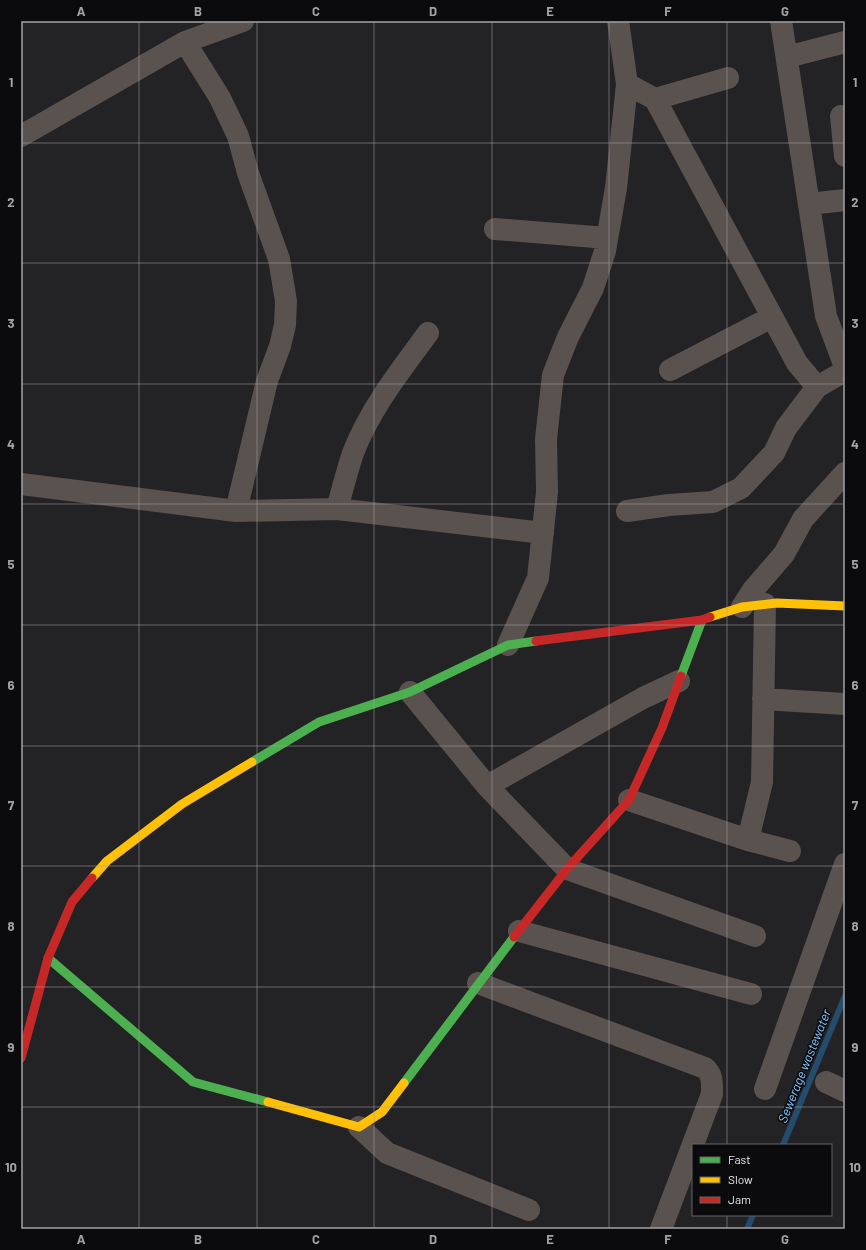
<svg xmlns="http://www.w3.org/2000/svg" width="866" height="1250" font-family="Barlow,sans-serif">
<style>
.lines{fill:none;stroke-linecap:round;stroke-linejoin:round}
.stream{stroke:#244c6c;stroke-width:6}
.street{stroke:#59524e;stroke-width:22}
.fast{stroke:#4caf50;stroke-width:9}
.slow{stroke:#ffc107;stroke-width:9}
.jam{stroke:#c62828;stroke-width:9}
.grid{fill:none;stroke:#a4a3a5;stroke-width:1;stroke-opacity:0.55}
.labels{text-anchor:middle;stroke-width:3;stroke-linejoin:round;paint-order:stroke}
.water-label{font-size:13px;font-style:italic;fill:#82c6ff;stroke:#0b0b0d}
.neatline{fill:none;stroke:#a4a3a5;stroke-width:1.5}
.grid-label{font-size:13px;text-anchor:middle;font-weight:bold;fill:#a4a3a5}
</style>
<rect width="100%" height="100%" fill="#232224"/>
<g class="lines">
<!-- stream -->
<path class="stream" d="M783 1145 845 996
M747 1229 753 1215"/>
<!-- street -->
<path class="street" d="M781 21 826 316 845 367
M185 42 220 98 238 136 248 173 279 259 286 301 285 325 280 346 267 381 236 511
M787 57 845 42
M627 84 655 99 797 363 817 387
M655 99 728 78
M841 116 845 156
M21 136 185 42 243 21
M809 204 845 200
M495 229 607 238
M670 370 772 317
M21 484 236 511 337 509 543 533
M337 509C342 491 347 471 353 453 370 409 400 371 428 333
M627 511 669 505 713 502 741 488 774 453 786 428 817 387 845 371
M742 607 753 590 784 554 803 519 845 473
M508 645 538 578 547 492 546 439 553 375 568 337 593 288 605 251 616 188 627 84 618 21
M410 692 487 786 567 869 755 936
M763 699 845 704
M487 786 643 698 679 681
M629 800 748 840 790 851
M748 840 762 782 765 604
M519 931 751 994
M478 983 705 1068C713 1075 712 1083 712 1094L661 1229
M826 1082 845 1091
M765 1089 845 864
M359 1127 387 1153 529 1210"/>
<!-- fast -->
<path class="fast" d="M681 676 702 620
M252 762 319 722 410 692 508 645 536 641
M48 958 193 1082 268 1102
M404 1083 514 937"/>
<!-- slow -->
<path class="slow" d="M710 617 742 607 777 603 845 606
M92 878 107 861 182 804 252 762
M268 1102 359 1127 382 1112 404 1083"/>
<!-- jam -->
<path class="jam" d="M536 641 702 620 710 617
M514 937 567 869 629 800 662 728 681 676
M21 1058 48 958 72 902 92 878"/>
</g>
<!-- grid -->
<path class="grid" d="M139 21V1229M257 21V1229M374 21V1229M492 21V1229M609 21V1229M727 21V1145M21 143H845M21 263H845M21 384H845M21 504H845M21 625H845M21 746H845M21 866H845M21 987H845M21 1107H845M727 1215V1229"/>
<g class="labels">
<!-- water labels -->
<g class="water-label">
<text transform="translate(804 1066) rotate(-68)" y="5">Sewerage wastewater</text>
</g>
</g>
<!-- border -->
<rect width="866" height="1250" fill="none" stroke="#0b0b0d" stroke-width="44"/>
<!-- legend -->
<rect x="692" y="1144" width="140" height="72" fill="#0b0b0d" stroke="#646366"/>
<rect x="700" y="1157" width="20" height="6" fill="#4caf50" stroke="#646366"/>
<text x="728" y="1164" font-size="12" fill="#e9e8eb">Fast</text>
<rect x="700" y="1177" width="20" height="6" fill="#ffc107" stroke="#646366"/>
<text x="728" y="1184" font-size="12" fill="#e9e8eb">Slow</text>
<rect x="700" y="1197" width="20" height="6" fill="#c62828" stroke="#646366"/>
<text x="728" y="1204" font-size="12" fill="#e9e8eb">Jam</text>
<rect x="22" y="22" width="822" height="1206" class="neatline"/>
<g class="grid-label">
<text x="81" y="16">A</text>
<text x="198" y="16">B</text>
<text x="316" y="16">C</text>
<text x="433" y="16">D</text>
<text x="550" y="16">E</text>
<text x="668" y="16">F</text>
<text x="785" y="16">G</text>
<text x="11" y="87">1</text>
<text x="855" y="87">1</text>
<text x="11" y="207">2</text>
<text x="855" y="207">2</text>
<text x="11" y="328">3</text>
<text x="855" y="328">3</text>
<text x="11" y="449">4</text>
<text x="855" y="449">4</text>
<text x="11" y="569">5</text>
<text x="855" y="569">5</text>
<text x="11" y="690">6</text>
<text x="855" y="690">6</text>
<text x="11" y="810">7</text>
<text x="855" y="810">7</text>
<text x="11" y="931">8</text>
<text x="855" y="931">8</text>
<text x="11" y="1052">9</text>
<text x="855" y="1052">9</text>
<text x="11" y="1172">10</text>
<text x="855" y="1172">10</text>
<text x="81" y="1244">A</text>
<text x="198" y="1244">B</text>
<text x="316" y="1244">C</text>
<text x="433" y="1244">D</text>
<text x="550" y="1244">E</text>
<text x="668" y="1244">F</text>
<text x="785" y="1244">G</text>
</g>
</svg>
